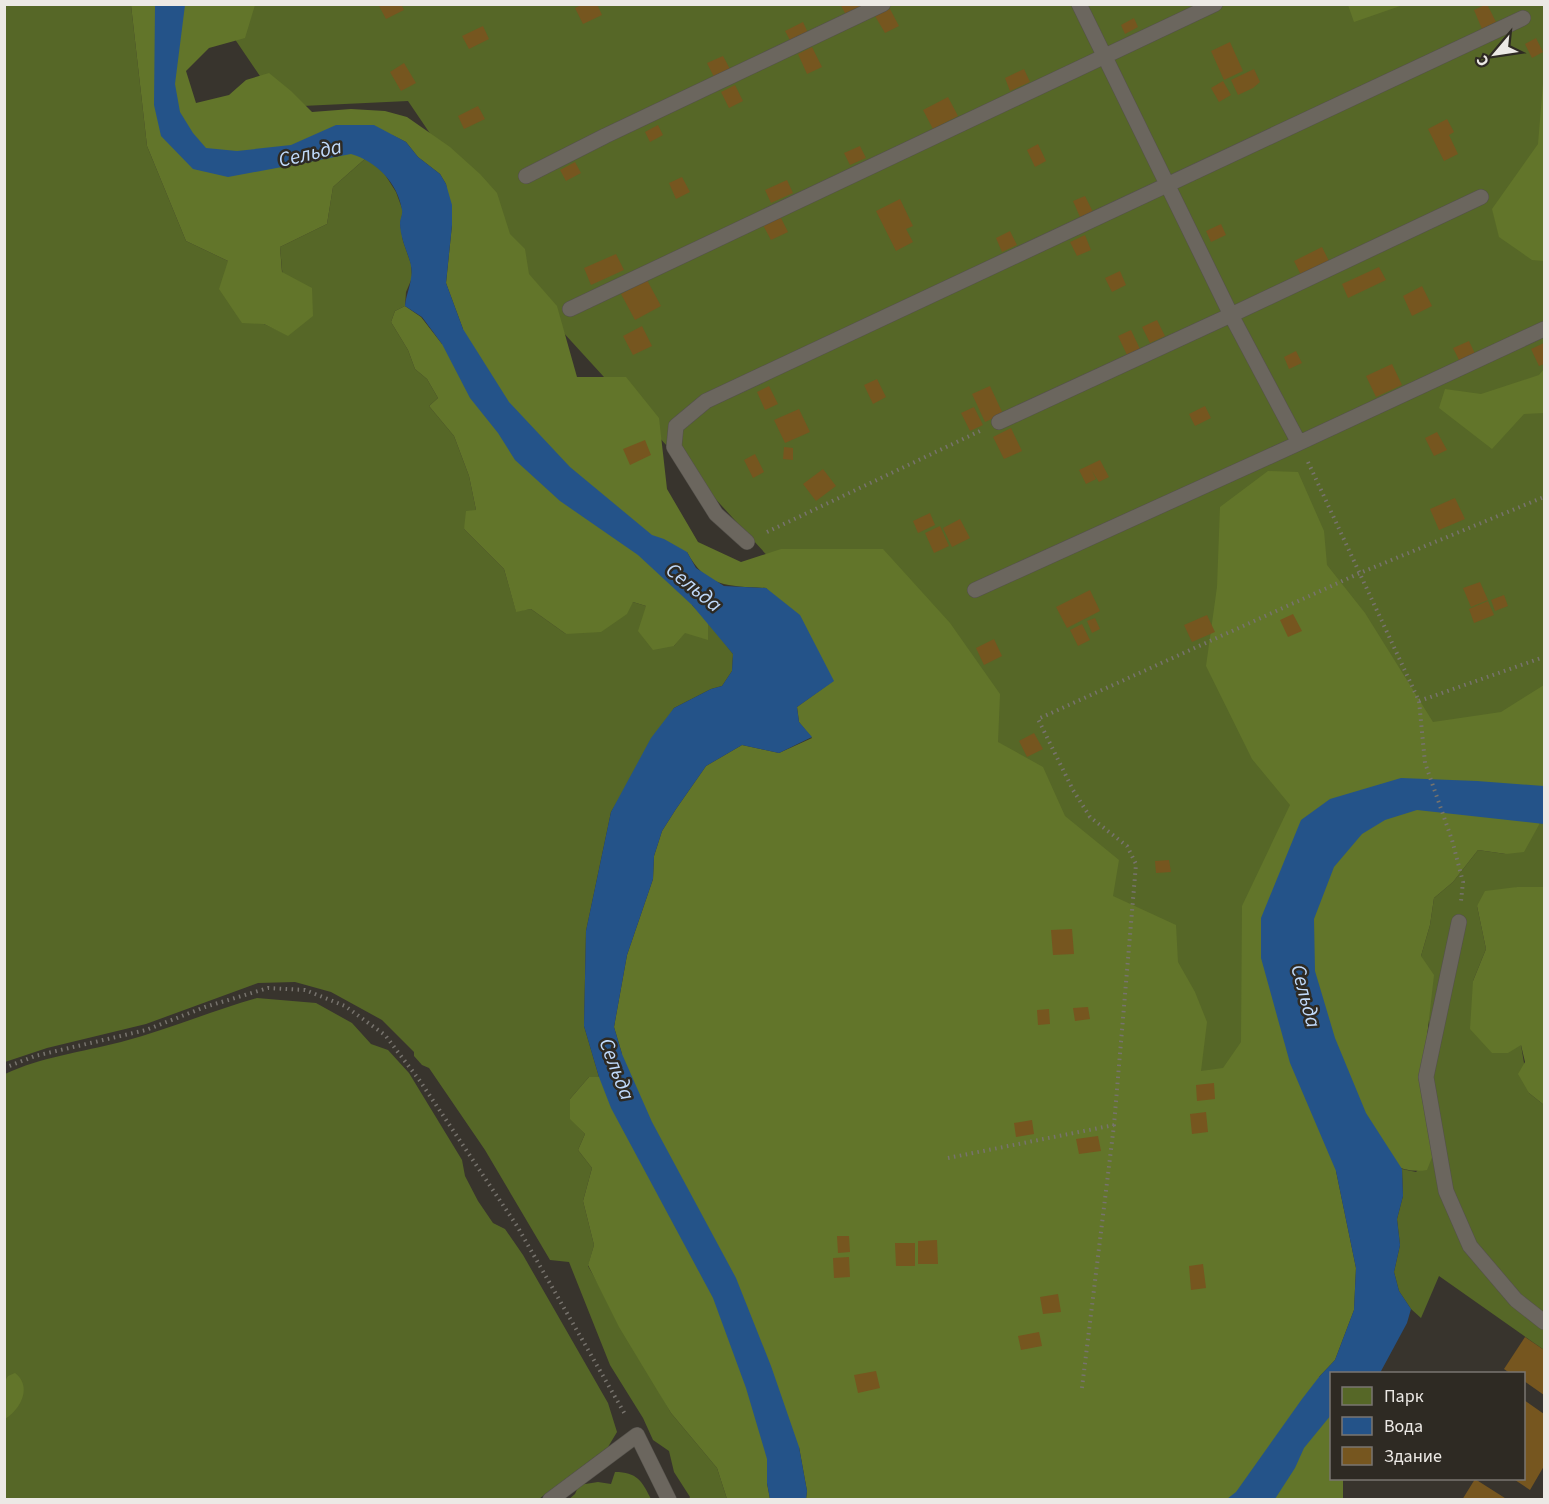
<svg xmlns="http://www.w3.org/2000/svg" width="1549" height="1504" font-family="'Source Sans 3',sans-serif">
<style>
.green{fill:#566727}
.forest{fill:#62752a}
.water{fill:#245389}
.building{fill:#76561f}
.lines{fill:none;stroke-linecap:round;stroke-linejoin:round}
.lane-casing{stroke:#54514b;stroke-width:16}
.path{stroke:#77736d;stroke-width:4;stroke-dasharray:1.5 4.5;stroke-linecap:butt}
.lane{stroke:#6b665e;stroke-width:15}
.labels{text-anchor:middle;stroke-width:5;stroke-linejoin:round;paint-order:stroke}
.water-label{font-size:21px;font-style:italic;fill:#c0dafb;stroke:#2e2a23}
</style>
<rect width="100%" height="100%" fill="#38342d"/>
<!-- green -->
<path class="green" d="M5 5H131L147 146 186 241 228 261 264 324 288 335 280 247 327 224 333 187 366 158 384 173 396 192 403 211 400 224 403 241 411 264 412 278 406 292 405 306 395 311 391 322 408 350 415 369 427 379 438 398 429 406 454 436 469 476 476 510 464 529 504 569 516 611 531 609 566 634 633 602 646 606 674 646 685 632 707 639 708 622 733 654 732 671 722 686 711 689 674 708 611 812 586 931 584 1026 599 1077H589L570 1099V1118L585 1134 578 1150 592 1168 583 1201 594 1245 588 1266 671 1413 717 1468 727 1499H689L690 1497 674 1472 669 1451 653 1440 643 1418 610 1365 569 1262 550 1260 485 1150 429 1068 422 1065 414 1056V1052L382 1020 331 992 295 982 258 983 146 1024 47 1048 5 1062Z
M228 5H1544V786L1477 781 1250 1282 827 621 487 249 471 194 408 101 281 107 228 29Z
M1540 823 1544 824V887H1517L1477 906 1486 949 1473 981 1521 1045 1529 1093 1544 1105V1350L1439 1276 1421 1318 1411 1309 1399 1291 1394 1272 1400 1245 1397 1219 1403 1196 1402 1169 1416 1172 1433 1155 1421 1090 1429 1025 1421 956 1430 925 1434 898 1453 882 1478 850 1506 854Z
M257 998 316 1003 352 1023 371 1044 388 1050 409 1073 462 1160 465 1176 478 1201 493 1223 505 1229 523 1255 608 1403 617 1432 608 1447 539 1499 5 1500V1074C41 1057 82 1052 121 1042 167 1030 211 1011 257 998Z
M615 1472C637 1472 642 1481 651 1499L568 1500 575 1494 579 1485 598 1482 611 1484Z"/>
<!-- forest -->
<path class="forest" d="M131 5H255L245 38 209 48 186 71 196 103 229 95 246 80 269 73 291 91 312 112 351 109 385 111 407 117 450 147 480 174 497 193 510 234 525 249 529 274 557 306 577 377H626L659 418 667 489 698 542 741 562 781 549H883L950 623 1000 694 998 742 1043 767 1065 816 1119 860 1113 896 1176 925 1178 962 1195 992 1207 1022 1201 1071 1223 1068 1241 1042 1242 906 1290 805 1252 759 1206 666 1217 587 1220 507 1268 471 1298 472 1324 531 1327 565 1365 613 1433 722 1501 712 1544 685V824L1540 823 1524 852 1506 854 1478 850 1453 882 1434 898 1430 925 1421 956 1434 975 1421 1090 1433 1155 1427 1170C1405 1174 1388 1163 1369 1154L1336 1171 1356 1268 1354 1310 1335 1360 1319 1377 1331 1409 1332 1478 1343 1479V1499H806L807 1491 799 1447 767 1483 770 1499H727L717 1468 671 1413 619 1327 588 1265 594 1245 583 1201 592 1168 578 1150 585 1134 570 1119V1099L589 1077H614L622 1054 614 1027 627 955 653 879 654 856 662 831 676 809 706 766 742 745 779 753 812 738 799 722 797 707 833 681 766 588C729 586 706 588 687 552L692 605 708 622V640L685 633 674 646 653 650 638 631 646 606 633 602 627 614 601 632 566 634 531 609 516 612 504 569 464 529 466 511 476 510 469 476 454 436 429 406 438 398 427 379 415 369 408 350 391 322 395 311 405 306 421 317 442 344 463 329 446 283 452 225 446 184 440 174 418 157 406 142 392 135 333 187 327 224 280 247 282 272 312 288 313 316 288 336 264 324 242 323 219 289 228 261 186 241 147 146Z
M1348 5H1403L1354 22Z
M1544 71V261L1532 260 1499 237 1492 209 1538 144Z
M1544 369V413L1524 414 1492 449 1439 408 1445 389 1481 394 1539 375Z
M1517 887H1544V1105L1529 1093 1518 1074 1525 1062 1521 1045 1508 1053H1492L1470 1029 1473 981 1486 949 1477 906 1485 891Z
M15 1373C33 1387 20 1410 5 1419V1381L8 1376Z"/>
<!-- water -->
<path class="water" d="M155 5H185L175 84 180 112 193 133 206 148 237 151 291 145 336 125H374L406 142 418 157 440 174 446 184 452 205V225L446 283 463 329 509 402 570 467 652 535 664 539 687 552 696 568 724 586 766 588 800 615 834 681 797 707 799 722 812 737 779 753 742 745 706 766 676 809 662 831 654 856 653 879 627 955 614 1027 622 1054 652 1122 736 1278 771 1366 799 1447 807 1491 806 1499H770L767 1483V1459L746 1388 713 1298 611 1108 599 1077 584 1026 586 931 611 812 651 738 674 708 711 689 722 686 732 671 733 654 692 605 638 555 560 501 515 460 498 433 470 398 442 344 422 317 405 306C406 295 410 288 411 278 414 264 405 251 402 237 401 233 400 228 400 223 400 219 403 214 402 210 398 183 376 161 351 154L228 177 193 169 161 136 154 105Z
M1401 778 1477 781 1544 786V824L1417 810 1385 820 1362 834 1334 867 1314 919 1315 971 1335 1038 1366 1113 1402 1169 1403 1196 1397 1219 1400 1245 1394 1272 1399 1291 1411 1309 1407 1323 1380 1373 1332 1374 1331 1415 1304 1448 1295 1468 1275 1499H1227L1236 1492 1302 1399 1319 1377 1335 1360 1354 1310 1356 1268 1336 1171 1290 1063 1261 958V918L1301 820 1330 799Z"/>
<!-- building -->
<path class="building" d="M378 4H401L404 10 386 19Z
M583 4H597L602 15 583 24 575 8Z
M840 4H868L846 15Z
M1487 4 1496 22 1482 29 1474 10Z
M890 9 899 26 885 33 875 16Z
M1134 18 1138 27 1125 34 1121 25Z
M803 22 808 33 791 42 785 31Z
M483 26 489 39 469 49 462 36Z
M1536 38 1543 52 1532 58 1525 44Z
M1230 42 1243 71 1224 80 1211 51Z
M812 47 822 67 807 74 798 54Z
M723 56 730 69 714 77 707 63Z
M404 63 416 83 401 91 390 72Z
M1024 69 1030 82 1010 91 1005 78Z
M1254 69 1260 82 1253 88 1238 95 1231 80Z
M1223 81 1231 95 1219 102 1211 88Z
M735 85 743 101 729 108 721 92Z
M948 97 958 116 933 129 923 110Z
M478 106 485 119 464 129 458 116Z
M1447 119 1454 132 1449 135 1458 154 1444 161 1428 129Z
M658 125 663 135 650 142 645 132Z
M1038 144 1046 161 1035 167 1027 150Z
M860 146 866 158 850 165 844 153Z
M575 162 581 173 566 181 560 170Z
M682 177 690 192 676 199 669 183Z
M787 180 793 193 771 203 765 190Z
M1085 196 1093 212 1080 217 1073 201Z
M900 199 913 226 906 229 913 242 896 251 876 211Z
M780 216 788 232 771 240 763 225Z
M1221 224 1226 235 1211 242 1206 231Z
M1010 231 1017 245 1002 252 996 238Z
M1085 235 1091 250 1077 256 1070 242Z
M1322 247 1331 265 1303 279 1294 261Z
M616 254 624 270 591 285 584 268Z
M1379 267 1386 280 1348 298 1342 284Z
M1120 271 1126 285 1112 292 1105 278Z
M647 280 661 306 635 320 621 294Z
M1422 286 1432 306 1412 316 1403 296Z
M1157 320 1165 336 1150 343 1142 327Z
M642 326 652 346 633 355 623 336Z
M1131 330 1140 349 1127 355 1118 336Z
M1469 341 1476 356 1461 364 1453 348Z
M1544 343V364L1539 366 1531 349Z
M1296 351 1302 363 1289 369 1284 357Z
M1392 364 1402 385 1376 397 1366 376Z
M877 379 886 397 873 404 864 385Z
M769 386 778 404 765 410 757 392Z
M990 386 1003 414 985 422 972 394Z
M1205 406 1211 418 1195 426 1189 414Z
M974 407 983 425 970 431 961 413Z
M799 409 810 432 785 443 774 420Z
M1011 428 1022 451 1004 459 993 437Z
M1437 432 1447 450 1434 456 1425 438Z
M645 440 651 455 630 465 623 449Z
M784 447 793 448V460L783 459Z
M755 454 764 472 753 478 744 460Z
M1100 460 1109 477 1099 482 1092 471 1096 479 1086 484 1079 470Z
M823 469 836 486 816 501 803 484Z
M1455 498 1465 519 1439 530 1430 509Z
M930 513 935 525 918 533 913 521Z
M960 519 970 538 952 547 943 528Z
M940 526 949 546 934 553 925 533Z
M1480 582 1488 600 1471 607 1463 588Z
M1090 590 1100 611 1067 628 1056 607Z
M1504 595 1508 606 1495 611 1491 600Z
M1488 601 1494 615 1474 623 1469 609Z
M1293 614 1302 631 1288 637 1280 620Z
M1207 615 1215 632 1192 642 1184 625Z
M1095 618 1100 629 1092 633 1087 621Z
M1082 624 1090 640 1078 646 1070 630Z
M994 639 1002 656 984 665 976 648Z
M1034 733 1043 749 1027 757 1019 741Z
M1169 860 1171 872 1156 873 1155 861Z
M1072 929 1074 954 1053 955 1051 930Z
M1088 1007 1090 1019 1075 1021 1073 1008Z
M1049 1009 1050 1024 1038 1025 1037 1010Z
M1214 1083 1215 1099 1197 1101 1196 1085Z
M1206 1112 1208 1132 1192 1134 1190 1114Z
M1032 1120 1034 1134 1016 1137 1014 1123Z
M1098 1136 1101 1151 1079 1154 1076 1139Z
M837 1236H849L850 1252 838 1253Z
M937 1240 938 1264H918V1241Z
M895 1243H915V1266H896Z
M849 1257 850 1277 834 1278 833 1258Z
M1203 1264 1206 1288 1191 1290 1189 1266Z
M1058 1294 1061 1312 1043 1314 1040 1297Z
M1039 1332 1042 1346 1021 1350 1018 1336Z
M1525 1337 1544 1350V1395L1524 1381V1374H1511L1504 1369Z
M876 1371 880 1388 858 1393 854 1375Z
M1524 1400 1544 1414V1466L1530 1490 1512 1478H1524Z
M1475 1479 1508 1500H1462Z"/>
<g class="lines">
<defs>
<path id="lane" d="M1079 4 1231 315 1299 443
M526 176 605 136 883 4
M570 309 1215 4
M999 422 1231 315 1481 197
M747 542 716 514 674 447 676 426 706 401 1523 18
M975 590 1299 443 1544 329
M1459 922 1426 1077 1446 1191 1470 1246 1516 1300 1544 1322
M550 1500 637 1435 669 1500"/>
</defs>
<!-- lane casing -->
<use href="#lane" class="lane-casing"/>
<!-- path -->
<path class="path" d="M1308 462 1419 701 1425 763 1452 840 1463 882 1461 901
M767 532 980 431
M1419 701 1544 657
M4 1068 35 1056 146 1030 205 1007 268 988 305 990 345 1006 385 1035 420 1081 517 1226 626 1416
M948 1158 1114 1125
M1082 1388 1114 1125 1136 864 1127 846 1090 817 1073 790 1038 719 1360 573 1544 497"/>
<!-- lane -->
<use href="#lane" class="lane"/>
</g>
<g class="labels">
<!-- water labels -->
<g class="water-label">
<text transform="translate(310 153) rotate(-13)" y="7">Сельда</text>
<text transform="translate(694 587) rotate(39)" y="7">Сельда</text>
<text transform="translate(1306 996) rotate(75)" y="7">Сельда</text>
<text transform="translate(617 1069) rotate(69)" y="7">Сельда</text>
</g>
</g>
<!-- border -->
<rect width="1549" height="1504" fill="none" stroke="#ece9e5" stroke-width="12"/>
<!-- legend -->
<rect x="1330" y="1372" width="195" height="108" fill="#2e2a23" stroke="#7a7671" stroke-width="1.5"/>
<rect x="1342" y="1387" width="30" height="18" fill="#566727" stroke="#7a7671" stroke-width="1.5"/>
<text x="1384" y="1402" font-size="18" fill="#ece9e5">Парк</text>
<rect x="1342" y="1417" width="30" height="18" fill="#245389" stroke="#7a7671" stroke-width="1.5"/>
<text x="1384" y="1432" font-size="18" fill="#ece9e5">Вода</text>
<rect x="1342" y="1447" width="30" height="18" fill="#76561f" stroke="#7a7671" stroke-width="1.5"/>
<text x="1384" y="1462" font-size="18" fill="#ece9e5">Здание</text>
<!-- north arrow -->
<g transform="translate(1495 54) rotate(241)" stroke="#2e2a23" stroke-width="4.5" paint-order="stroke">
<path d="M0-4.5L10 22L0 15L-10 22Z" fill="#ece9e5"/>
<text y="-9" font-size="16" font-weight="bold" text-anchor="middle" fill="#ece9e5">С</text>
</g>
</svg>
